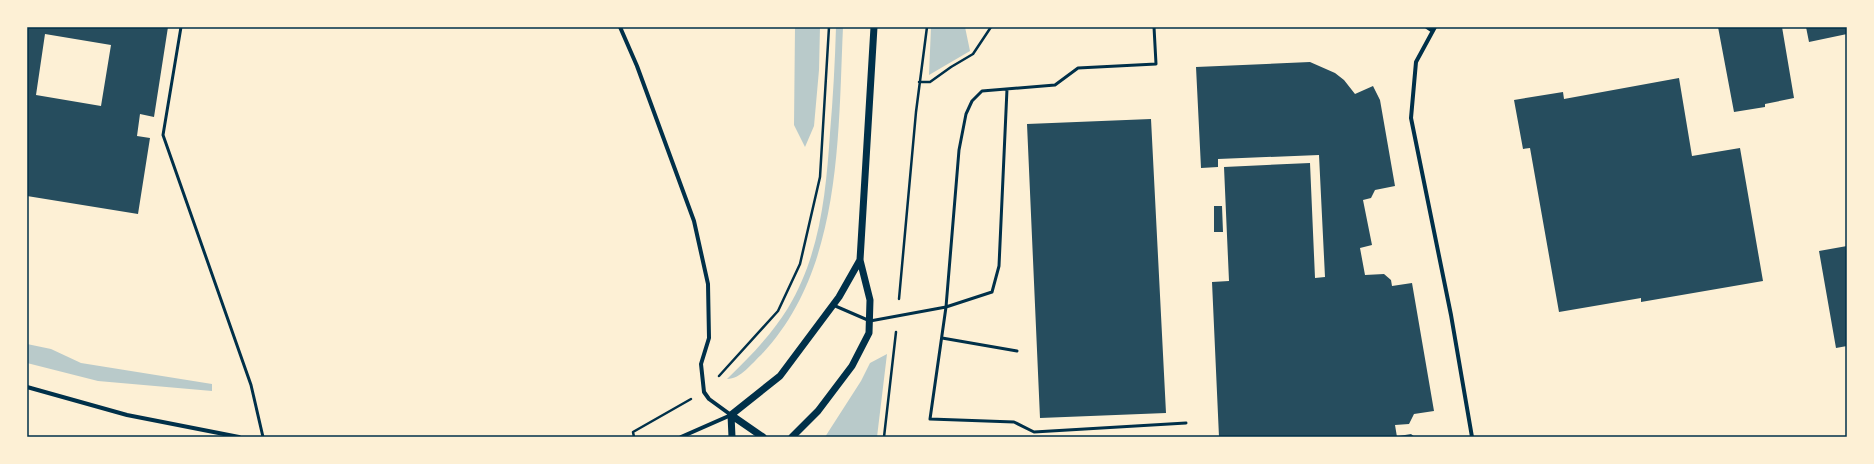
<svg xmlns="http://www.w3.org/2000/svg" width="1874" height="464" font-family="'Source Sans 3',sans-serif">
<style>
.green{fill:#b9caca}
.building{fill:#264d5e;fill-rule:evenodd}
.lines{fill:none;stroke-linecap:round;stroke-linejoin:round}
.path{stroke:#003049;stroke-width:2.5}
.service{stroke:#003049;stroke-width:3}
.minor{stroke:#003049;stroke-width:4}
.tertiary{stroke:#003049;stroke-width:7}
.neatline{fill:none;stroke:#003049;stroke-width:1.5}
</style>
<rect width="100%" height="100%" fill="#fdf0d5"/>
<!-- green -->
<path class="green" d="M795 27H820L819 70 814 126 805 147 794 125Z
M836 27H843C838 137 842 270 761 355 752 363 741 379 727 379 750 357 772 334 788 308 820 255 826 193 830 133 833 98 835 62 836 27Z
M931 27H965L970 51 929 75Z
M27 344 51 349 81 363 212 384V391L98 381 27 363Z
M887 354 877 437H825L861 381 870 363Z"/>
<!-- building -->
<path class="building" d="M27 27H168L154 117 140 114 137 136 150 138 138 214 27 196ZM45 34 111 45 101 106 36 95Z
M1718 27H1782L1794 98 1765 104V107L1734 112Z
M1806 27H1847V34L1809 42Z
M1310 62 1335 73 1344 80 1355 94 1373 86 1380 100 1395 186 1375 190 1371 198 1363 200 1372 245 1360 248 1365 275 1384 274 1391 280 1392 286 1412 283 1434 411 1414 414 1409 424 1395 425 1397 437H1219L1212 282 1229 281 1224 167 1310 163 1315 278 1325 277 1319 155 1218 159V167L1201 168 1196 67Z
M1679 78 1692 156 1740 148 1763 281 1641 302V298L1559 312 1530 148 1523 149 1514 100 1563 92 1564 99Z
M1151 119 1166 413 1040 418 1027 124Z
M1214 206H1222L1223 232H1214Z
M1847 246V346L1836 348 1819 251Z
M1411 434 1415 437H1399V436Z"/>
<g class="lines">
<!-- path -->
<path class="path" d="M919 82H930L951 67 973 54 991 27
M899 299 916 112 927 27
M719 376 778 311 800 264 820 177 829 27
M634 437 633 432 691 399
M884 437 896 332"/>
<!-- service -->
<path class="service" d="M181 27 163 135 251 385 263 437
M1154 27 1156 64 1078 68 1055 85 982 91 972 101 966 114 959 150 946 307 930 419 1014 422 1034 432 1186 423
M833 305 870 321 946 307 992 292 999 266 1007 89
M942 338 1017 351"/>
<!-- minor -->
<path class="minor" d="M620 27 637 66 694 221 708 284 709 338 701 364 704 392 709 399 731 415
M1427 27 1433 31
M1435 27 1416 62 1411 118 1451 315 1472 437
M27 387 127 415 239 437
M681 437 731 415"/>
<!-- tertiary -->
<path class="tertiary" d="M731 415 780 376 839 297 860 260
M731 415 763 437
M731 415 732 437
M792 437 818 411 852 366 869 333 870 300 860 260 874 27"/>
</g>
<!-- border -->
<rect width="1874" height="464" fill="none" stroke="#fdf0d5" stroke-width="56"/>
<rect x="28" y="28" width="1818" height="408" class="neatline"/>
</svg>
